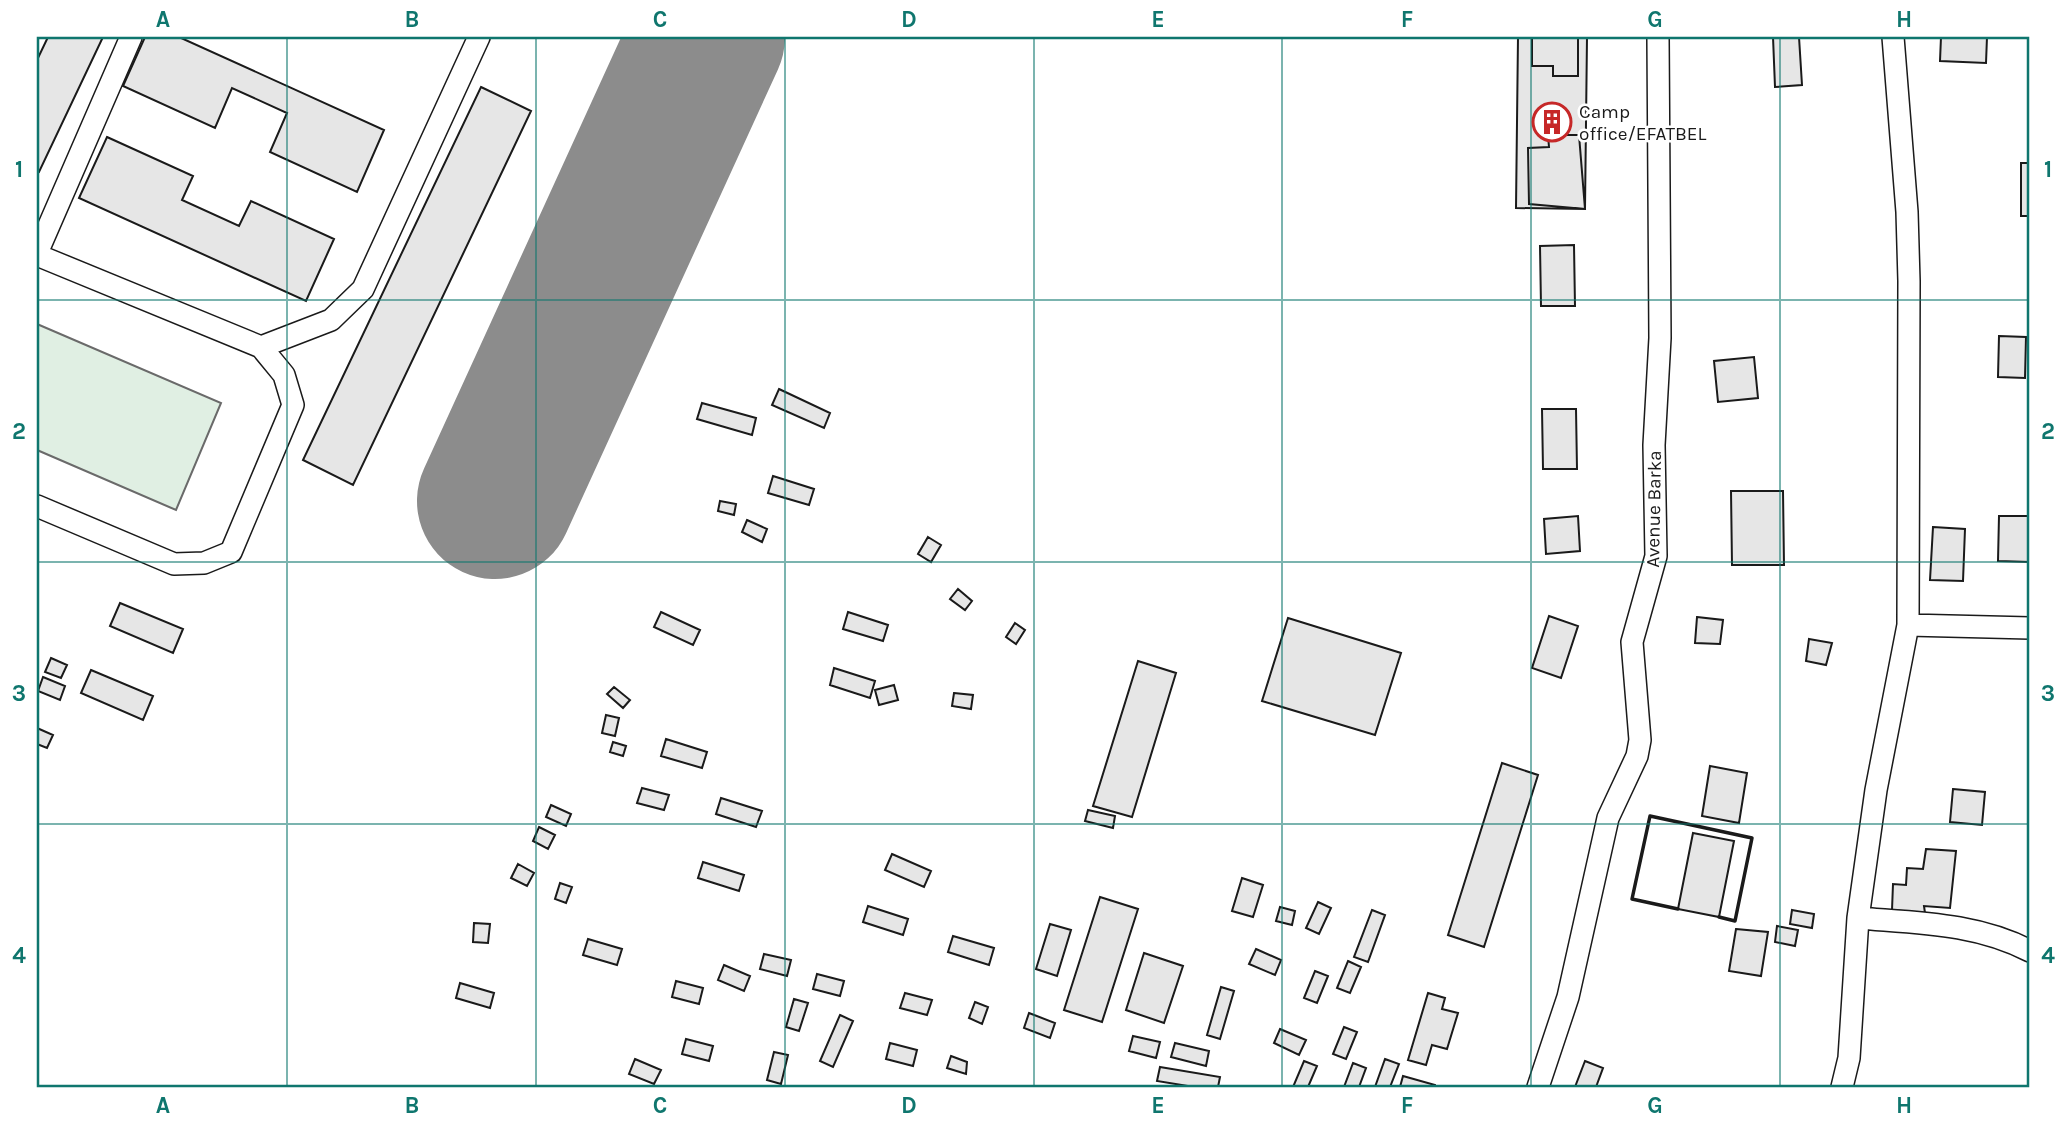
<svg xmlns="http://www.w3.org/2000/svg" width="2067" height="1124" font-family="Karla,sans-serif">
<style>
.green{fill:#e0efe3;stroke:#6a6a6a;stroke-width:2}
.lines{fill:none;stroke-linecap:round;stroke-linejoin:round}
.runway{stroke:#8c8c8c;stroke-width:156}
.building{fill:#e6e6e6;stroke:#1a1a1a;stroke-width:2}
.street-casing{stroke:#1a1a1a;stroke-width:24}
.street{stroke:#fff;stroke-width:21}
.wall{stroke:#1a1a1a;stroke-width:3.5}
.grid{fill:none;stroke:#0f766e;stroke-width:2;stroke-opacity:0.55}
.labels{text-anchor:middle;stroke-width:5;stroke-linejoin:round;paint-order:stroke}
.poi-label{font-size:19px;fill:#1a1a1a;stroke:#fff;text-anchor:start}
.street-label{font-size:19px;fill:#1a1a1a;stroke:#fff}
.neatline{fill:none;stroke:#0f766e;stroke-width:2.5}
.grid-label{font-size:23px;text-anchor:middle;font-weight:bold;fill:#0f766e}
</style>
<rect width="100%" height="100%" fill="#fff"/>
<!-- green -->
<path class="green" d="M37 324 221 403 176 510 37 450Z"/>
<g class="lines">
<!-- runway -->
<path class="runway" d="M495 501 707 37"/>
</g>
<!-- building -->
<path class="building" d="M48 37H103L39 172 37 171V60Z
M145 37H179L384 130 357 192 270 152 287 113 232 88 215 128 123 86Z
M1518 37H1587L1585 209 1516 208Z
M1532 37H1578V76H1553V66H1532Z
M1773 37H1799L1802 85 1775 87Z
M1941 37H1987L1986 63 1940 61Z
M481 87 531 111 353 485 303 460Z
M1548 135H1579L1585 209 1529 204 1528 148 1549 147Z
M107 137 193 176 182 200 239 226 251 201 334 239 306 301 79 198Z
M2021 163H2030V216H2021Z
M1574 245 1575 306H1541L1540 246Z
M1999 336 2026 337 2025 378 1998 377Z
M1754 357 1758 398 1718 402 1714 361Z
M779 389 830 413 824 428 772 405Z
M702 403 756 418 752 435 697 419Z
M1542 409H1576L1577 469H1543Z
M773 476 814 489 809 505 768 493Z
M1731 491H1783L1784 565H1732Z
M720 501 736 504 734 515 718 511Z
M1578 516 1580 551 1546 554 1544 519Z
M1999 516H2030V562L1998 561Z
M747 520 767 529 762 542 742 532Z
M1933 527 1965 529 1963 581 1930 580Z
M928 537 941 545 931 562 918 554Z
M958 589 972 601 965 610 950 599Z
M120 603 183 629 173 653 110 626Z
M661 612 700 630 693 645 654 627Z
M848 612 888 625 883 641 843 629Z
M1549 616 1578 626 1561 678 1532 668Z
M1697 617 1723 620 1720 644 1695 643Z
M1288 618 1401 653 1375 735 1262 701Z
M1015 623 1025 630 1016 644 1006 637Z
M1809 639 1832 643 1826 665 1806 661Z
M51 658 67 665 61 678 45 672Z
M1138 661 1176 673 1132 817 1093 806Z
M834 668 875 681 870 698 830 685Z
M91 670 153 696 143 720 81 693Z
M43 677 65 686 60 700 38 691Z
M894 685 898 700 879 705 875 690Z
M614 687 630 700 623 708 607 694Z
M954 693 973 695 971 709 952 706Z
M606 715 619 718 615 736 602 733Z
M37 728 53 735 47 748 37 744Z
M666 739 707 752 702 768 661 756Z
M613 742 626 746 623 756 610 752Z
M1502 763 1538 775 1484 947 1448 935Z
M1710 766 1747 773 1739 823 1702 816Z
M642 788 669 795 664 810 637 803Z
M1953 789 1985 792 1982 825 1950 822Z
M721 798 762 811 756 827 716 814Z
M551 805 571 814 566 826 546 817Z
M1088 810 1115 816 1113 828 1085 821Z
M539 827 555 835 548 849 533 841Z
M1693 833 1734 841 1719 917 1678 909Z
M1926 849 1956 851 1950 908 1924 906 1925 913 1892 910 1893 884 1906 885 1907 868 1923 869Z
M892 854 931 871 924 887 885 870Z
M703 862 744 875 739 891 698 878Z
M518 864 534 873 527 886 511 878Z
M1242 878 1263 885 1253 917 1232 911Z
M560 883 572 887 566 903 555 899Z
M1100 897 1138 909 1102 1022 1064 1010Z
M1318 902 1331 908 1319 934 1306 928Z
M868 906 908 919 903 935 863 922Z
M1280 907 1295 911 1292 925 1276 921Z
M1372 910 1385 915 1368 962 1354 957Z
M1792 910 1814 914 1812 928 1790 924Z
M474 923 490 924 488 943 473 942Z
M1050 924 1071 930 1057 976 1036 969Z
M1777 926 1798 930 1795 946 1775 942Z
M1736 929 1768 932 1761 976 1729 971Z
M953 936 994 948 989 965 948 952Z
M588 939 622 949 617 965 583 955Z
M1256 949 1281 960 1275 975 1249 964Z
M1144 953 1183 966 1164 1023 1126 1010Z
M764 954 791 960 787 976 760 969Z
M1348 961 1361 967 1350 993 1337 988Z
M724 965 750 976 744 991 718 980Z
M1315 971 1328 976 1317 1003 1304 998Z
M817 974 844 981 840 996 813 989Z
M676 981 703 988 699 1004 672 997Z
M460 983 494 993 490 1008 456 998Z
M1221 987 1234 991 1220 1039 1207 1035Z
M905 993 932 1000 927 1015 900 1008Z
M1428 993 1445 998 1442 1009 1458 1013 1447 1049 1432 1045 1426 1065 1408 1060Z
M794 999 808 1003 799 1031 786 1027Z
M975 1002 988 1007 982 1024 969 1018Z
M1029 1013 1055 1023 1050 1038 1024 1028Z
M840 1015 853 1021 833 1067 820 1061Z
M1344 1027 1357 1032 1346 1059 1333 1054Z
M1280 1029 1306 1040 1299 1055 1274 1043Z
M1133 1036 1160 1042 1156 1058 1129 1051Z
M686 1039 713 1046 709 1061 682 1054Z
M890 1043 917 1050 913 1066 886 1059Z
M1175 1043 1209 1051 1206 1066 1171 1057Z
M774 1052 788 1055 781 1084 767 1080Z
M951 1056 967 1062 966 1074 947 1068Z
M635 1059 661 1070 654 1084 629 1074Z
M1385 1059 1399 1064 1390 1087H1375Z
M1304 1061 1317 1066 1308 1087H1293Z
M1585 1061 1603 1068 1596 1087H1575Z
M1353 1063 1366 1068 1359 1087H1344Z
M1160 1067 1220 1077 1218 1087H1194L1157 1081Z
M1403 1076 1435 1085V1087H1400Z"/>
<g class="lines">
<defs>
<path id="street" d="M37 253 131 37
M37 255 261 347 284 375 293 405 231 552 204 563 174 564 37 506
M261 347 331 320 363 289 479 37
M1908 625 2030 628
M1858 918C1918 923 1976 923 2030 951
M1538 1087 1568 997 1608 818 1637 756 1640 740 1632 642 1656 556 1654 445 1660 338 1658 37
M1842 1087 1849 1058 1858 918 1876 790 1908 625 1909 281 1907 212 1893 37"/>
</defs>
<!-- street casing -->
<use href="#street" class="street-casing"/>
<!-- street -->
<use href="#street" class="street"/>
<!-- wall -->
<path class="wall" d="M1678 909 1632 899 1650 816 1752 838 1735 921 1719 917"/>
</g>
<!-- grid -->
<path class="grid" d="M287 37V1087M536 37V1087M785 37V1087M1034 37V1087M1282 37V1087M1531 37V1087M1780 37V1087M37 300H2030M37 562H2030M37 824H2030"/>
<!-- icons -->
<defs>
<symbol id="building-ring" viewBox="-11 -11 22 22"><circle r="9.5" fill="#fff" stroke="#c62828" stroke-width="1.5"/><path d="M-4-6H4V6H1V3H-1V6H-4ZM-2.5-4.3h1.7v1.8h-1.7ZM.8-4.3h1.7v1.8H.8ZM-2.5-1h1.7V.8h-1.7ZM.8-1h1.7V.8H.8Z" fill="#c62828"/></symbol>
</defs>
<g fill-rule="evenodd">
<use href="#building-ring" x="1530" y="100" width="44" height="44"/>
</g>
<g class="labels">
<!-- poi labels -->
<g class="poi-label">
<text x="1579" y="118">Camp<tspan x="1579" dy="22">office/EFATBEL</tspan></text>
</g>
<!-- street labels -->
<g class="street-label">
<text transform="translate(1653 509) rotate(-89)" y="7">Avenue Barka</text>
</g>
</g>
<!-- border -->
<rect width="2067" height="1124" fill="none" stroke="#ffffff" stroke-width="77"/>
<rect x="38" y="38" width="1990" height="1048" class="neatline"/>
<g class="grid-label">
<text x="163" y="27">A</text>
<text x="412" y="27">B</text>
<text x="660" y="27">C</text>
<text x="909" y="27">D</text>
<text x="1158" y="27">E</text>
<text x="1407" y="27">F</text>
<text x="1655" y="27">G</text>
<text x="1904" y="27">H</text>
<text x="19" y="177">1</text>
<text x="2048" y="177">1</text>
<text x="19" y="439">2</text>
<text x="2048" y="439">2</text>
<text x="19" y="701">3</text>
<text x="2048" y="701">3</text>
<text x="19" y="963">4</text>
<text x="2048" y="963">4</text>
<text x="163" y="1113">A</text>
<text x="412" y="1113">B</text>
<text x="660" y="1113">C</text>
<text x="909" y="1113">D</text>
<text x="1158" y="1113">E</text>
<text x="1407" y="1113">F</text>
<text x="1655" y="1113">G</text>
<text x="1904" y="1113">H</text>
</g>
</svg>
